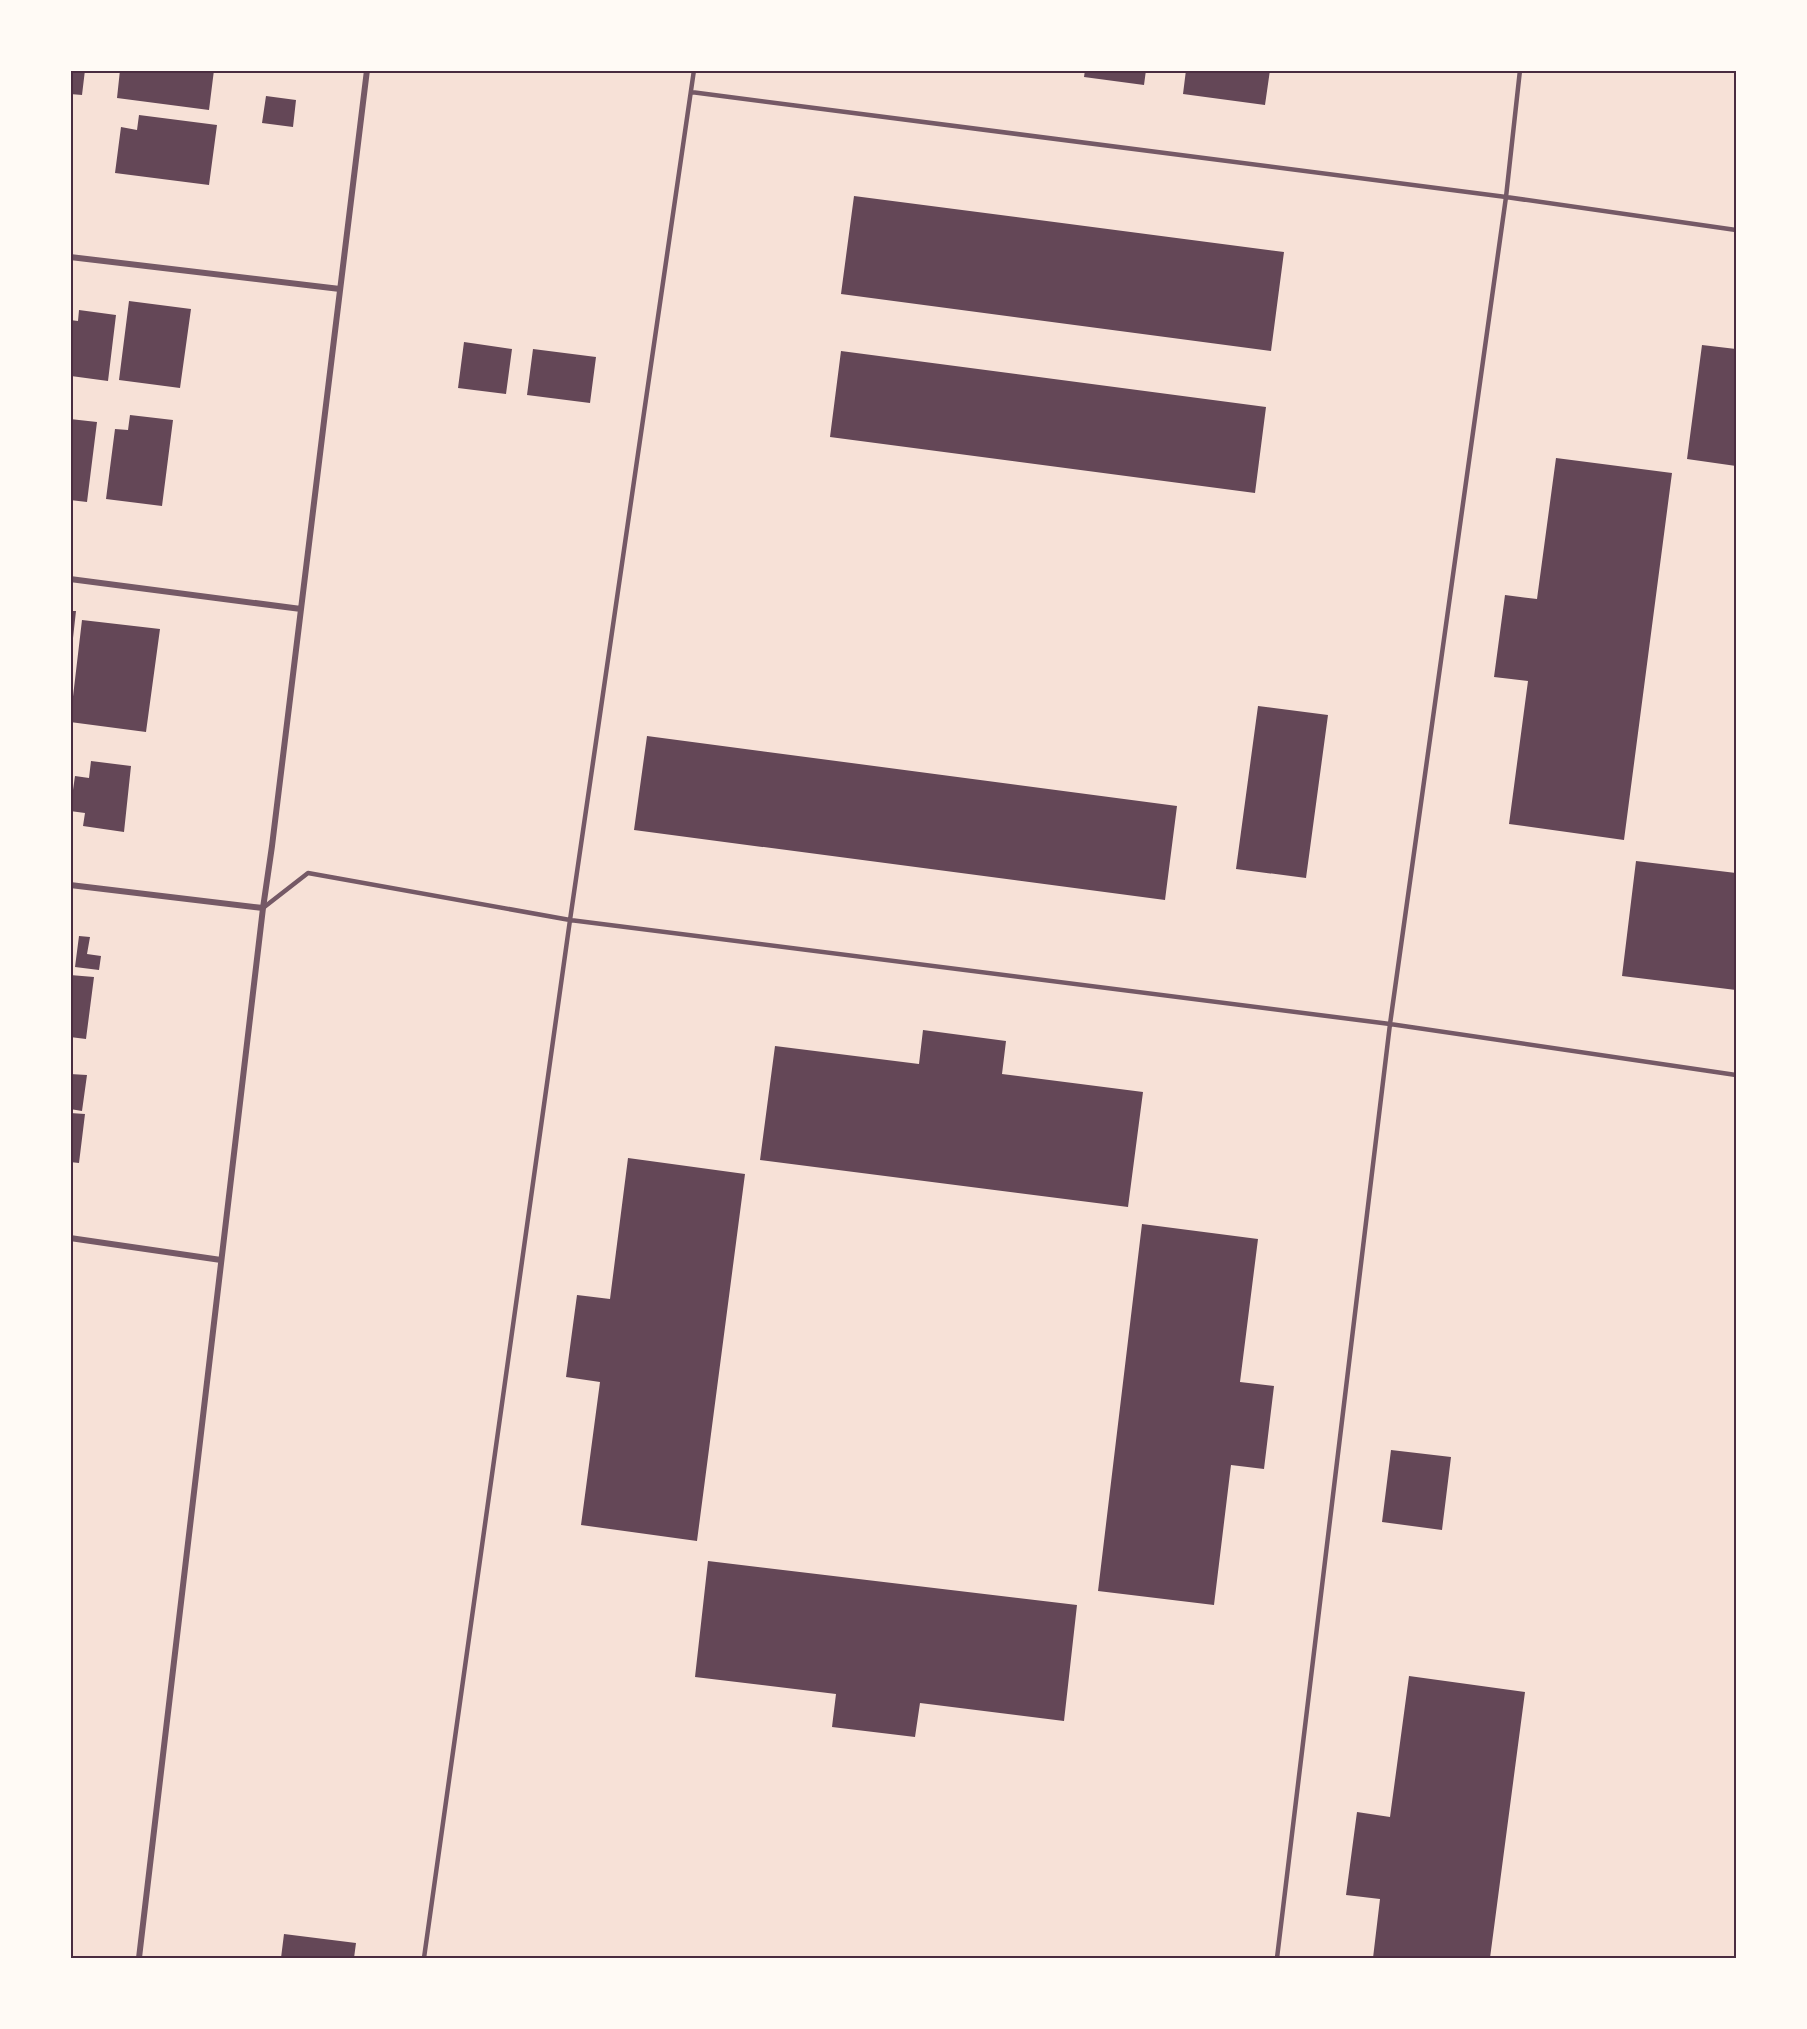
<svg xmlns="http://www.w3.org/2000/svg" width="1807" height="2029" font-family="'Times New Roman',serif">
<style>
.building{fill:#644757}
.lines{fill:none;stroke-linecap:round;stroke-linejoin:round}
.service{stroke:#755966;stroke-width:4.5}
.minor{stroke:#755966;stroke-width:6}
.neatline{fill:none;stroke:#4a2c40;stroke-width:2}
</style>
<rect width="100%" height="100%" fill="#f7e1d7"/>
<!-- building -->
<path class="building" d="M70 70H85L82 95 70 94Z
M120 70H214L209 110 117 98Z
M1085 70H1146L1144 85 1084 77Z
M1186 70H1270L1265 105 1183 94Z
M266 96 296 100 293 127 262 123Z
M139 115 217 125 209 185 115 173 121 127 137 130Z
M854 196 1284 252 1271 351 841 294Z
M129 301 191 309 180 388 119 380Z
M79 310 116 315 108 381 71 376 73 359 70 358V320L78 321Z
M464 342 512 349 506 394 458 388Z
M1702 345 1736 349V466L1687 459Z
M533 349 596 357 590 403 527 395Z
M841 351 1266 407 1255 493 830 437Z
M130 415 173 420 162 506 106 499 115 429 128 430Z
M70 419 97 422 87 502 70 500Z
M1556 458 1672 473 1624 840 1509 824 1528 681 1494 677 1505 595 1537 599Z
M70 611H76L72 647H70Z
M82 620 160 629 146 732 70 722Z
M1258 706 1328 715 1306 878 1236 869Z
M647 736 1177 806 1165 900 634 830Z
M91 761 131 766 124 832 83 826 85 813 70 811 75 776 89 778Z
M1636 861 1736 873V990L1622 976Z
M79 936 90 937 87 954 101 956 99 970 75 967Z
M70 975 94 977 86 1039 70 1037Z
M923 1030 1006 1041 1002 1074 1143 1092 1128 1207 760 1160 775 1046 919 1064Z
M70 1074 87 1075 82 1111 70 1109Z
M70 1113 85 1114 79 1163 70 1162Z
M628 1158 745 1174 697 1541 581 1525 600 1382 566 1377 577 1295 610 1299Z
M1142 1224 1258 1239 1240 1382 1274 1386 1264 1469 1231 1465 1214 1605 1098 1591Z
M1391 1450 1451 1457 1442 1530 1382 1522Z
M708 1561 1077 1605 1064 1721 920 1703 915 1737 832 1727 836 1694 695 1677Z
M1409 1676 1525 1692 1490 1958H1373L1380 1899 1346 1895 1357 1812 1390 1817Z
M284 1934 356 1943 354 1958H281Z"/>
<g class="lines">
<!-- service -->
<path class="service" d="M1520 70 1506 197 1736 230
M691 92 1506 197 1390 1024 1277 1958
M263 908 308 873 570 920 1390 1024 1736 1075
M424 1958 570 920 694 70"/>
<!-- minor -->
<path class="minor" d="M70 257 340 289
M70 579 301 609
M70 885 263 908
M70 1238 221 1260
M139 1958 263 908 272 846 367 70"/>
</g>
<!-- border -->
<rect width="1807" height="2029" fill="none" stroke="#fffaf5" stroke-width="144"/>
<rect x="72" y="72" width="1663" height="1885" class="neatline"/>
</svg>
